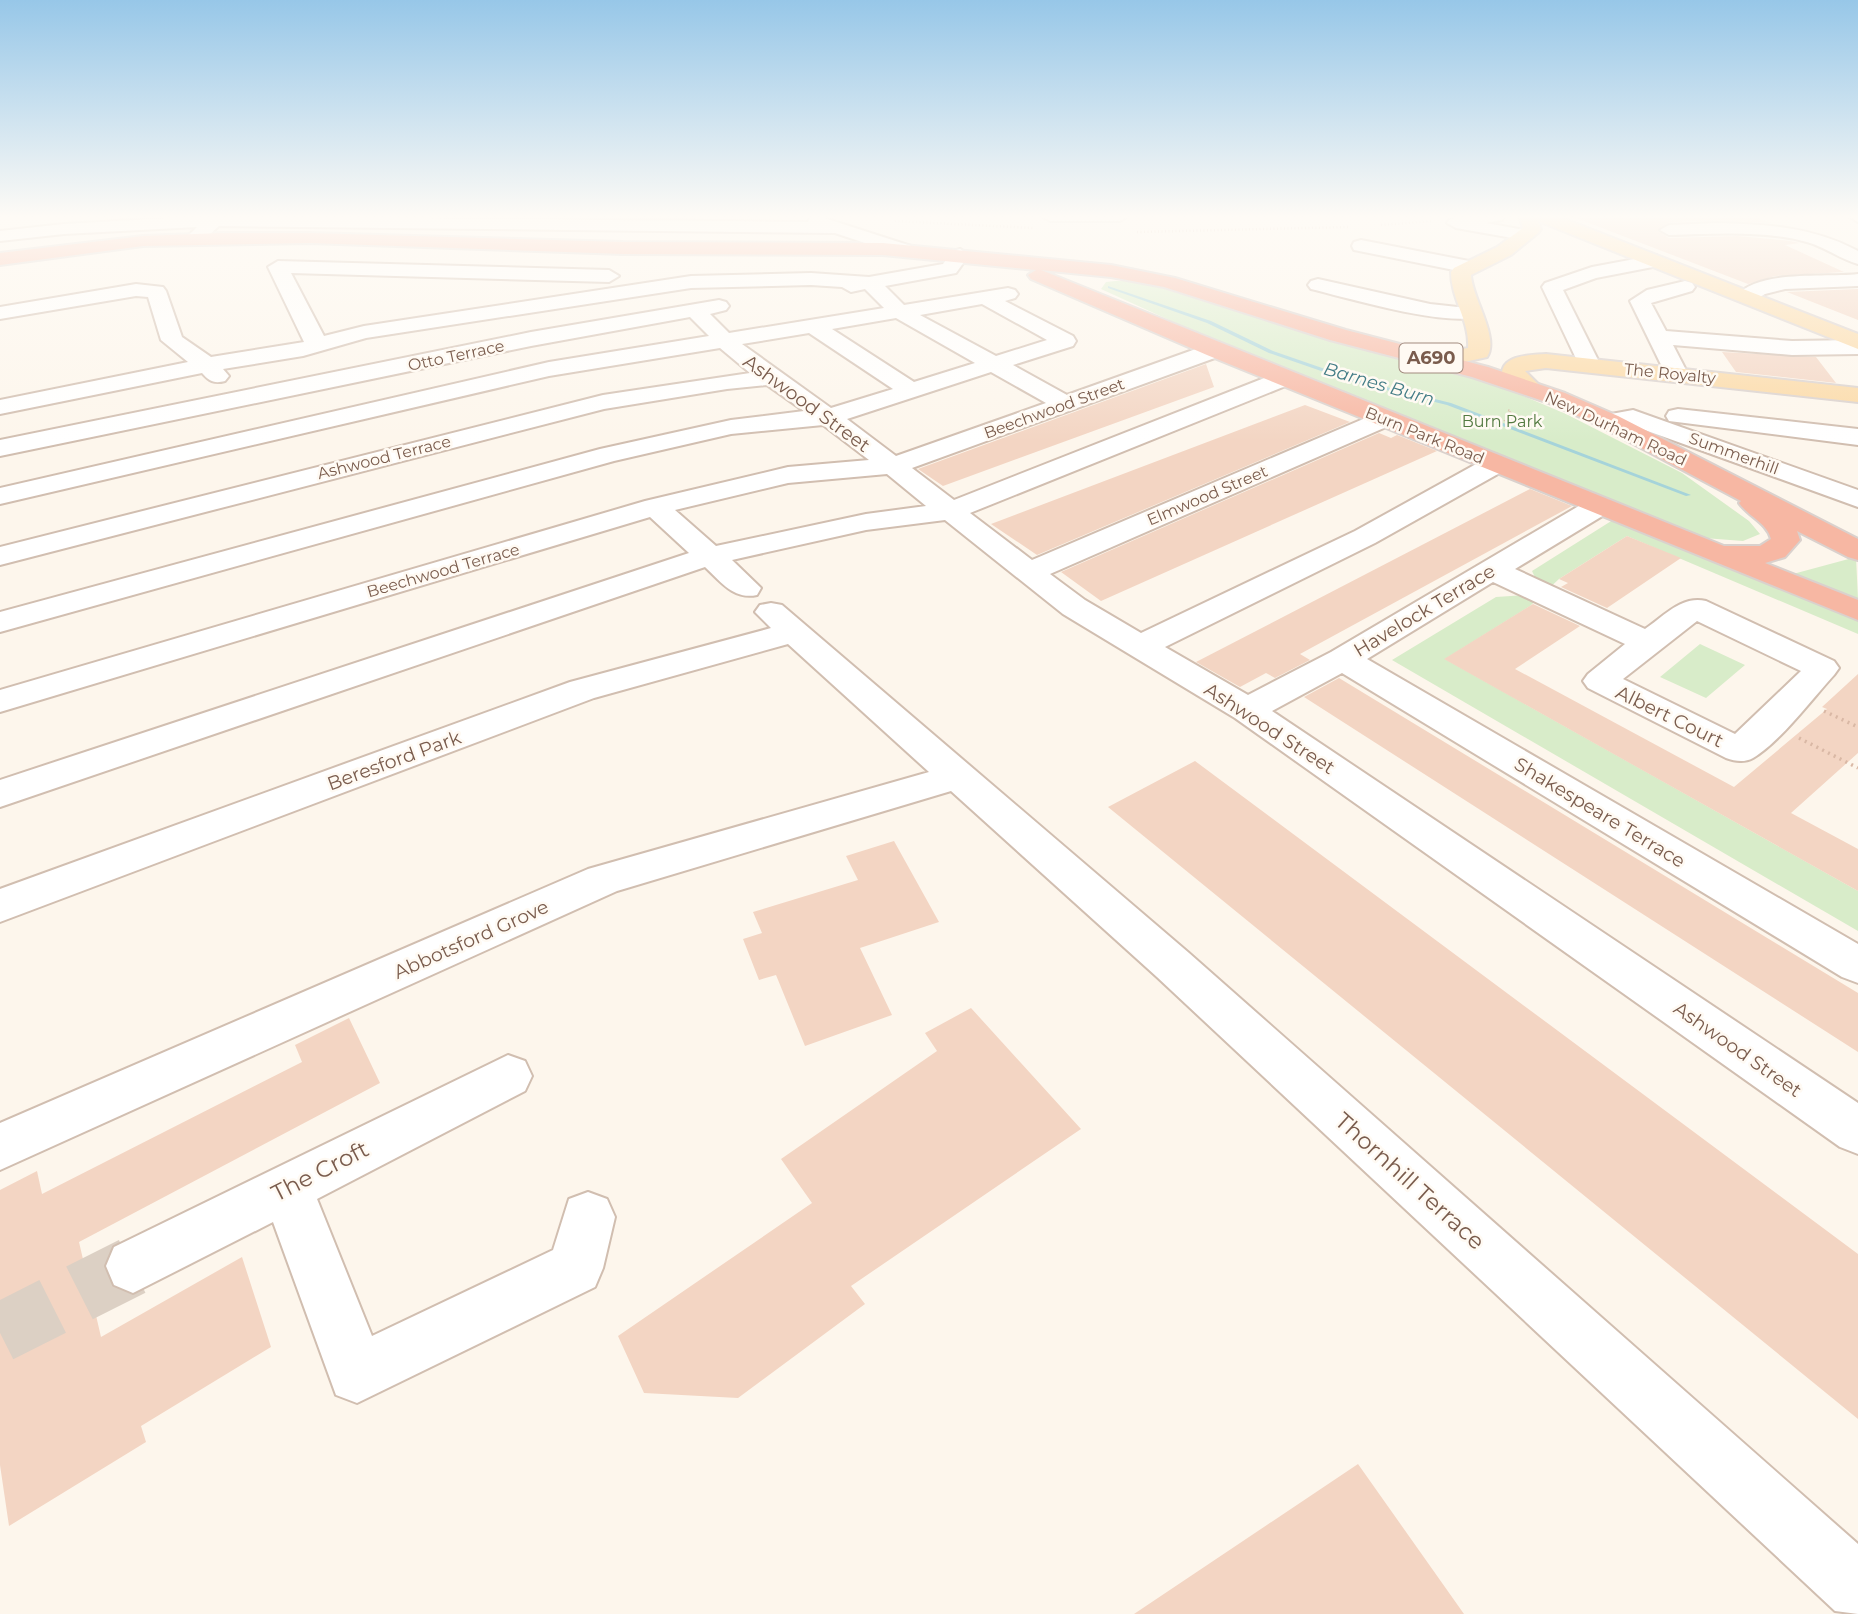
<svg xmlns="http://www.w3.org/2000/svg" width="1858" height="1614" font-family="Montserrat,sans-serif">
<style>
.green{fill:#d8ecc9}
.lines{fill:none;stroke-linecap:round;stroke-linejoin:round}
.stream{fill:#a5d3da;fill-rule:evenodd}
.building{fill:#f3d5c3}
.minor-tunnel{stroke:#dcd0c4;stroke-width:59;stroke-dasharray:59 30;stroke-linecap:butt}
.minor-casing{stroke:#d1beb0;stroke-width:4}
.major-casing{stroke:#dad1cd;stroke-width:4}
.highway-casing{stroke:#dad1cd;stroke-width:4}
.path-far1{stroke:#d9b8a5;stroke-width:2.5;stroke-dasharray:1 2.5;stroke-linecap:butt}
.path{stroke:#d9b8a5;stroke-width:3.5;stroke-dasharray:2 4.5;stroke-linecap:butt}
.minor{fill:#fff;fill-rule:evenodd}
.major{fill:#fbd9a5;fill-rule:evenodd}
.highway{fill:#f7b7a3;fill-rule:evenodd}
.labels{text-anchor:middle;stroke-width:5;stroke-linejoin:round;paint-order:stroke}
.far-street-label{font-size:16px;fill:#7a5c4d;stroke:#fffaf3}
.far-park-label{font-size:16px;fill:#537a41;stroke:#fffaf3}
.shield{fill:#fffaf3;stroke:#a28b7f;stroke-width:2}
.shield-label{font-size:18px;font-weight:bold;fill:#7a5c4d}
.far-water-label{font-size:18px;font-style:italic;fill:#437c86;stroke:#fffaf3}
.street-label{font-size:19px;fill:#7a5c4d;stroke:#fffaf3}
.near-street-label{font-size:23px;fill:#7a5c4d;stroke:#fffaf3}
</style>
<rect width="100%" height="100%" fill="#fdf6ec"/>
<!-- green -->
<path class="green" d="M1115 281H1135L1152 285 1339 344 1430 365 1514 392 1566 414 1682 473 1749 521 1760 534 1743 541 1704 538 1224 345 1101 289 1106 282Z
M1616 518 1858 620V634L1627 536 1559 579 1530 606 1445 659 1858 891V931L1392 660 1496 597 1543 594 1532 571Z
M1856 557 1858 599 1793 574Z
M1700 644 1745 665 1706 698 1660 677Z"/>
<g class="lines">
<!-- stream -->
<path class="stream" d="M1108 286 1211 321 1273 351 1354 379 1451 403 1691 495 1686 496 1447 405 1350 381 1269 353 1207 323 1108 288Z"/>
</g>
<!-- building -->
<path class="building" d="M1576 216H1751L1772 223 1717 220 1669 222 1658 231 1669 238 1738 236 1790 241 1800 243 1785 245 1844 272 1775 276 1748 284 1576 218Z
M1858 289V320L1787 292Z
M1722 352 1816 357 1836 383 1736 372Z
M1206 364 1214 387 943 486 918 469Z
M1305 405 1350 422 1037 555 991 524Z
M1379 433 1391 438 1397 435 1437 451 1101 601 1061 572Z
M1530 489 1572 506 1300 654 1310 660 1275 678 1266 673 1240 687 1196 662Z
M1627 536 1681 558 1607 608 1561 587 1568 583 1559 579Z
M1533 604 1580 626 1515 669 1734 787 1827 709 1822 707 1858 674V753L1791 813 1858 849V891L1444 659Z
M1339 678 1858 993V1052L1304 697Z
M1195 761 1858 1254V1419L1108 807Z
M894 841 939 922 860 948 892 1015 805 1046 776 975 759 980 743 939 762 933 753 912 858 880 846 856Z
M971 1008 1081 1129 851 1286 865 1304 738 1398 644 1393 618 1336 812 1203 781 1159 937 1051 925 1033Z
M349 1018 380 1083 79 1242 101 1337 242 1257 271 1347 141 1426 146 1442 9 1526 0 1465V1190L37 1171 42 1194 302 1062 295 1045Z
M1358 1464 1464 1614H1134Z"/>
<g class="lines">
<!-- minor-tunnel -->
<path class="minor-tunnel" d="M0 1333 133 1266"/>
<defs>
<path id="minor" d="M205 216 808 222 810 217 818 216 911 246 913 250 904 256 835 233 219 226 201 242 195 243 186 238 197 227 64 234 0 241V231L64 224Z
M1042 216H1128L1120 221H1050Z
M1464 216H1504L1502 220 1486 223 1530 231 1533 235 1524 240 1456 228 1447 223 1450 219Z
M1848 216H1858V222Z
M1717 223C1766 224 1814 227 1858 251V264C1840 259 1825 247 1807 242 1763 230 1714 234 1669 235L1660 230 1669 225Z
M1361 240 1469 261 1479 267 1469 273 1354 250 1352 246 1354 242Z
M960 249 969 255 956 273 885 286 904 305 1008 288 1015 290 1018 294 1015 298 1005 301 1073 336 1076 341 1073 346 1013 365 1067 395 1207 345H1223L1226 350 1223 355 912 468 954 500 1277 373H1293L1297 378 1293 383 970 513 1032 560 1375 414 1384 412 1393 414 1396 419 1393 424 1050 574 1085 600 1141 633 1355 531 1487 458 1496 456 1505 458 1509 464 1505 470 1375 543 1165 647 1248 695 1331 652 1589 500 1599 498 1609 500 1613 506 1609 512 1515 569 1645 629C1664 616 1682 595 1706 601L1834 661 1839 668 1834 675C1812 699 1780 742 1753 758 1744 763 1735 761 1726 758L1588 688 1583 681 1588 674 1625 644 1493 582 1367 659 1858 944V983L1842 977 1342 673 1272 711 1858 1103V1154L1840 1147 1235 718 1063 614 945 520 866 530 732 560 761 588 757 595C734 600 721 582 705 567L0 807V780L689 553 650 517 0 712V690L645 501 788 467 869 460 823 425 731 434 614 461 0 632V612L600 449 731 420 804 411 767 385 727 389 604 409 0 565V547L603 395 750 373 720 348 549 376 0 504V488L549 362 709 336 690 317 531 346 0 456V440L531 332 719 300 726 302 729 306 726 310 710 314 729 333 884 308 865 289 851 292 842 287 811 285 691 288 366 338 303 356 223 369 229 376 225 381C214 384 209 381 202 373L0 414V400L188 362 161 340 148 297 136 296 0 319V307L136 284 163 287 166 291 182 337 211 357 304 342 268 267 278 261 609 270 619 276 609 282 291 273 324 336 364 326 691 276 811 273 869 277 943 264 953 251ZM982 304 1047 340 996 356 920 315ZM896 318 975 363 914 382 832 329ZM809 333 893 389 831 408 742 344ZM991 372 1046 403 896 456 847 419ZM887 474 926 506 866 514 716 546 675 510 788 483ZM1697 621 1801 671 1735 734 1623 679Z
M1656 255 1665 261 1663 265 1596 278 1563 290 1600 364 1597 369H1581L1542 287 1545 283 1592 267Z
M1858 274V286L1785 289 1765 294 1753 301H1739L1736 297C1756 269 1826 278 1858 274Z
M1318 279 1430 304 1476 309 1479 313 1476 317C1443 326 1348 298 1311 289L1308 285 1311 281Z
M1685 281 1692 283 1695 287 1692 291 1651 303 1666 331 1792 341 1858 340V354L1792 355 1673 345 1688 374 1684 379H1668L1630 301 1647 290Z
M1678 409 1858 429V445L1669 421 1666 416 1669 411Z
M1633 410 1858 490V507L1631 425 1609 428 1600 426 1597 421 1600 416Z
M771 603 782 605 1189 953 1858 1544V1614L1835 1611 1157 977 951 791 617 891 0 1170V1123L588 869 929 772 788 644 594 698 0 922V889L570 682 771 628 755 612 760 605Z
M508 1055 525 1061 532 1076 525 1091 317 1199 372 1336 553 1250 569 1199 588 1192 607 1199 615 1217 603 1268 595 1287 357 1403 336 1395 273 1222 133 1293 114 1285 106 1266 114 1247Z"/>
<path id="major" d="M1519 216H1557L1858 334V349L1538 221 1541 229 1538 233 1511 255 1471 275C1472 298 1500 338 1487 357L1451 365 1410 359 1407 354 1410 349 1418 347 1451 351 1468 348C1470 321 1451 299 1451 272L1454 268 1497 247 1523 228Z
M1546 354 1858 388V402L1546 368 1525 371 1542 388 1538 393C1524 396 1511 389 1502 377 1500 355 1529 355 1546 354Z"/>
<path id="highway" d="M221 233H310L623 242 883 243 1111 265 1175 278 1346 330 1488 367 1565 393 1618 416 1858 539V560L1848 557 1797 531 1800 540 1785 557 1765 563 1858 600V620L1207 355 1031 279 1028 275 1036 270 883 255 623 254 310 243 143 246 0 265V253L143 236ZM1041 270 1111 277 1164 287 1330 340 1472 377 1549 403 1600 426 1741 501 1739 503C1749 517 1767 523 1771 539L1760 546H1724Z"/>
</defs>
<!-- minor casing -->
<use href="#minor" class="minor-casing"/>
<!-- major casing -->
<use href="#major" class="major-casing"/>
<!-- highway casing -->
<use href="#highway" class="highway-casing"/>
<!-- path-far1 -->
<path class="path-far1" d="M895 221 1033 228
M1381 225 1432 221
M1137 232 1348 227
M1470 423 1504 422 1511 411 1508 410"/>
<!-- path -->
<path class="path" d="M1824 711 1858 727
M1799 738 1858 768"/>
<!-- minor -->
<use href="#minor" class="minor"/>
<!-- major -->
<use href="#major" class="major"/>
<!-- highway -->
<use href="#highway" class="highway"/>
</g>
<!-- sky -->
<linearGradient id="sky" x2="0" y2="1"><stop stop-color="#97c7e8"/><stop offset="0.49" stop-color="#fefbf6"/><stop offset="1" stop-color="#fefbf6" stop-opacity="0"/></linearGradient>
<rect width="1858" height="442" fill="url(#sky)"/>
<g class="labels">
<!-- far-street labels -->
<g class="far-street-label">
<text transform="translate(456 355) rotate(-12)" y="6">Otto Terrace</text>
<text transform="translate(1670 373) rotate(6)" y="6">The Royalty</text>
<text transform="translate(1054 408) rotate(-20)" y="6">Beechwood Street</text>
<text transform="translate(1616 428) rotate(25)" y="6">New Durham Road</text>
<text transform="translate(1425 435) rotate(22)" y="6">Burn Park Road</text>
<text transform="translate(1734 453) rotate(20)" y="6">Summerhill</text>
<text transform="translate(384 457) rotate(-14)" y="6">Ashwood Terrace</text>
<text transform="translate(1207 495) rotate(-23)" y="6">Elmwood Street</text>
<text transform="translate(443 570) rotate(-16)" y="6">Beechwood Terrace</text>
</g>
<!-- far-park labels -->
<g class="far-park-label">
<text x="1502" y="427">Burn Park</text>
</g>
<!-- shield labels -->
<rect class="shield" x="1399.5" y="343.5" width="63" height="29" rx="5"/>
<g class="shield-label">
<text x="1431" y="364">A690</text>
</g>
<!-- far-water labels -->
<g class="far-water-label">
<text transform="translate(1379 384) rotate(16)" y="6">Barnes Burn</text>
</g>
<!-- street labels -->
<g class="street-label">
<text transform="translate(807 403) rotate(36)" y="7">Ashwood Street</text>
<text transform="translate(1424 610) rotate(-31)" y="7">Havelock Terrace</text>
<text transform="translate(1670 716) rotate(26)" y="7">Albert Court</text>
<text transform="translate(1270 728) rotate(33)" y="7">Ashwood Street</text>
<text transform="translate(394 760) rotate(-20)" y="7">Beresford Park</text>
<text transform="translate(1600 812) rotate(31)" y="7">Shakespeare Terrace</text>
<text transform="translate(471 939) rotate(-24)" y="7">Abbotsford Grove</text>
<text transform="translate(1738 1049) rotate(35)" y="7">Ashwood Street</text>
</g>
<!-- near-street labels -->
<g class="near-street-label">
<text transform="translate(320 1171) rotate(-27)" y="8">The Croft</text>
<text transform="translate(1410 1181) rotate(42)" y="8">Thornhill Terrace</text>
</g>
</g>
</svg>
